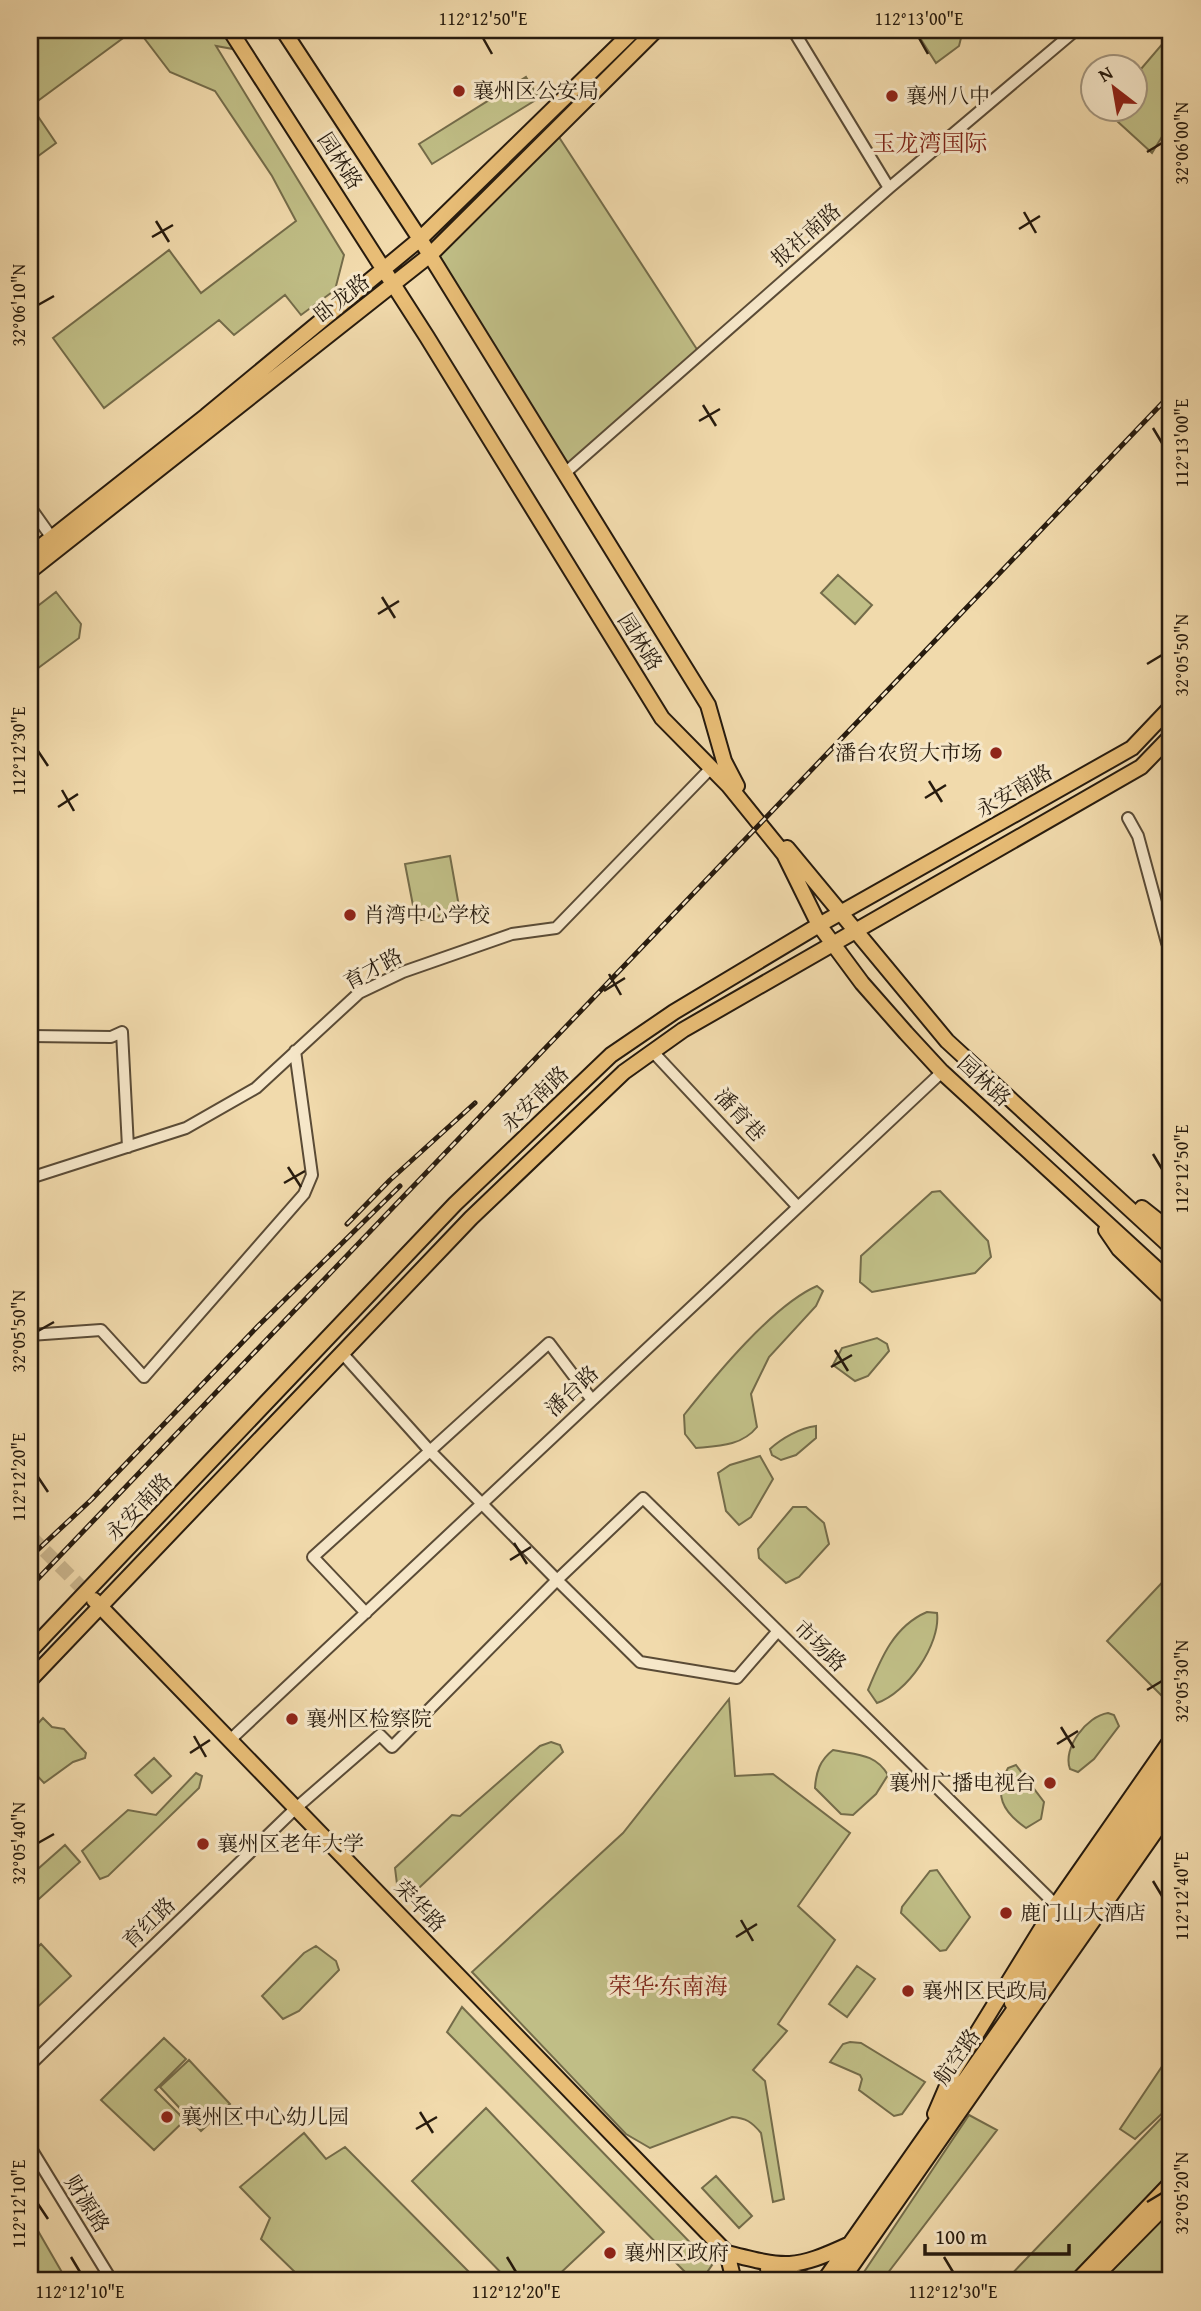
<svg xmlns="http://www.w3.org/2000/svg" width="1201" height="2311" font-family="'Gentium Book Plus','Noto Serif SC',serif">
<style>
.green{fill:#c0be86;stroke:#746c4a;stroke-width:2}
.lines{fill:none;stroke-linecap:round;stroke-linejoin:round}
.major-tunnel{stroke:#c9b48c;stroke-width:14;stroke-dasharray:14 7;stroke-linecap:butt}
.minor-casing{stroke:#5a4b36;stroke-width:14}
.major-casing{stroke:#271b0e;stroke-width:18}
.minor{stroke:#f6e7c9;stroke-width:10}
.major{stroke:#e8bd76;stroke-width:14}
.rail-casing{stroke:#271b0e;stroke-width:5}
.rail{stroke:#f6e7c9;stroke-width:2.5;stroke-dasharray:8;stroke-linecap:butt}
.ticks{fill:none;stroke:#271b0e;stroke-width:2.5}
.poi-dot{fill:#8f2418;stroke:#f6e7c9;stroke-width:2.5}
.labels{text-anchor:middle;stroke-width:6;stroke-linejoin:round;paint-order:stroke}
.poi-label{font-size:21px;fill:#271b0e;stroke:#f6e7c9;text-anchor:start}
.street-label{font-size:21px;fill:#271b0e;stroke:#f6e7c9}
.neighbourhood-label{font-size:23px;fill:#7a1f14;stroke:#f6e7c9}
.neatline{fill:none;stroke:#271b0e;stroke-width:2.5}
.ticks-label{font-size:18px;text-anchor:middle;fill:#271b0e}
</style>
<rect width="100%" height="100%" fill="#f1daac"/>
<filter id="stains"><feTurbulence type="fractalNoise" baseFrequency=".00286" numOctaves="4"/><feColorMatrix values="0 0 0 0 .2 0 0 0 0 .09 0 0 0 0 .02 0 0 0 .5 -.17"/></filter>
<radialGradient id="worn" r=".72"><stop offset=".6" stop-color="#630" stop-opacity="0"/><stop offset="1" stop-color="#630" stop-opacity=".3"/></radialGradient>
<!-- green -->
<path class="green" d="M30 30H134L31 106 56 143 30 162Z
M138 30H230L244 51 216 46 344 255 335 290 301 315 285 295 234 335 219 320 104 408 53 338 169 250 201 293 296 221 272 176 215 91 170 72Z
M915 30H963L959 46 936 63Z
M1165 30H1171V122L1152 153 1105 110 1134 108 1135 76 1165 41Z
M526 77 539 98 432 164 419 144Z
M555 131 700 354 565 473 430 255Z
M838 575 872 605 855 624 821 593Z
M56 592 81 624 79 638 30 674V612Z
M450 856 460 912 416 921 405 864Z
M940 1191 988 1241 991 1257 975 1273 872 1292 860 1282 861 1256 932 1192Z
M817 1286 823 1291 816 1306 769 1357 751 1394 757 1427C742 1446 718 1446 696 1448L685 1434 684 1415C715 1376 773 1305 817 1286Z
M877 1338 887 1344 889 1351 868 1376 855 1381 833 1365 842 1348Z
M816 1426V1438L796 1455 781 1460 772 1455 770 1449C782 1438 800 1428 816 1426Z
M760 1456 773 1479 751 1517 739 1525 726 1511 718 1473 730 1465Z
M793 1507H806L824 1523 829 1544 799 1577 786 1583 759 1558 758 1549Z
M1171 1573V1699L1168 1702 1107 1641Z
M927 1612 937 1613C941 1644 907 1693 877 1703L868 1690C881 1658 894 1626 927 1612Z
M729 1699 735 1776 773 1774 850 1833 798 1906 835 1940 778 2024 787 2031 753 2070 765 2081 784 2199 773 2202 761 2133C752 2122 746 2118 732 2117L650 2148 626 2134 472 1972 623 1833Z
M1108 1713 1114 1715 1119 1726 1094 1759 1078 1772 1070 1769C1062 1748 1087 1716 1108 1713Z
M43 1718 52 1727 64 1729 86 1753 85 1758 73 1762 44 1783 30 1768V1732Z
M551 1742 560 1745 563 1752 420 1887 405 1895 397 1884 395 1868 452 1815 460 1816 540 1746Z
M833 1750C856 1755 875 1753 888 1775L876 1794 853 1815 841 1814 815 1788C816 1772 820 1760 833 1750Z
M154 1758 171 1776 152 1793 135 1775Z
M1016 1765 1044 1802 1041 1819 1026 1828C1003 1812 993 1795 1008 1768Z
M196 1773 202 1776 199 1788 108 1876 100 1879 82 1851 128 1810 156 1815Z
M65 1845 80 1862 30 1907V1876Z
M937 1870 970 1917 946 1950 940 1951 901 1913 902 1907 930 1871Z
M41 1944 71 1976 30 2014V1954Z
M316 1946 336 1961 339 1970 299 2011 283 2019 262 1996 304 1953Z
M857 1966 875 1979 847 2017 829 2004Z
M462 2007 712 2265 701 2281H694L447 2032Z
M164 2038 186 2059 155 2090 185 2120 154 2150 101 2100Z
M850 2042 861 2043 925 2082 902 2114 894 2116 859 2090 862 2079 860 2075 830 2062 843 2044Z
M1171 2053V2105L1135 2139 1120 2129Z
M189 2060 230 2104 201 2131 160 2087Z
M486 2108 604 2232 552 2281H509L412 2181Z
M1171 2108V2281H1005Z
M969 2115 997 2130 884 2278 888 2281H858Z
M304 2133 326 2159 345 2147 478 2281H304L261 2239 270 2218 240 2187Z
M716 2176 752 2216 739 2228 702 2188Z
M30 2217 67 2281H30Z"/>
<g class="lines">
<!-- major-tunnel -->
<path class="major-tunnel" d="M30 1536 83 1589"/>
<defs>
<path id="minor" d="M793 30 889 188
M565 473 889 188 1076 30
M30 507 52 538
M1128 818 1138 836 1167 943 1171 944
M30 1036 111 1037 122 1032 128 1147
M653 1052 798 1207
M30 1178 186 1128 256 1088 359 993 403 972 512 934 556 928 712 767
M30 1335 101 1330 144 1377 304 1194 312 1175 295 1051
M342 1353 430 1451 557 1580 643 1498 1056 1905
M366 1613 313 1557 549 1343 592 1400
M230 1740 942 1072
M30 2065 296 1808 380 1735 392 1747 557 1580 640 1662 737 1678 777 1632
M30 2147 112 2281"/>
<path id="major" d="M230 30 427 337 662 718 729 786 784 854 819 925 862 983 906 1033 942 1072 1171 1282
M283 30 420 239 708 705 724 761 737 786
M30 555 206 416 420 239 634 30
M30 571 430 255 656 30
M787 848 947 1041 1171 1247
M1142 1208 1171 1231
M1106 1230 1119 1249 1171 1299
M94 1600 727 2253C786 2268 794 2270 850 2244
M30 1651 455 1204 611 1055 674 1012 819 925 1132 748 1171 707
M30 1680 471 1218 624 1072 683 1030 1141 767 1171 736
M1012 2003 1030 1966 1171 1763
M935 2114 953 2072 1056 1905 1171 1740
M727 2253 734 2281
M768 2269 811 2281
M824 2281 1171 1786
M841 2281 1171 1809
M1077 2281 1171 2183
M1091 2281 1171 2200"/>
</defs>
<!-- minor casing -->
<use href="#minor" class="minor-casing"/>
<!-- major casing -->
<use href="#major" class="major-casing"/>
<!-- minor -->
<use href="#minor" class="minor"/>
<!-- major -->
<use href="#major" class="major"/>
<defs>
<path id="rail" d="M347 1224 390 1180 475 1103
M30 1557 91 1500 258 1326 400 1186
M30 1587 1171 394"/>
</defs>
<!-- rail casing -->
<use href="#rail" class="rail-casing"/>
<!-- rail -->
<use href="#rail" class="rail"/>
</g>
<!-- ticks -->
<path class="ticks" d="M483 38 492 54M919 38 928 54M1147 152 1162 143M1024 212 1036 233M156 221 169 242M1019 229 1040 216M152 237 173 225M38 305 54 296M703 405 716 426M699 421 720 409M1153 428 1162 443M382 597 395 618M378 614 399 601M1147 664 1162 655M38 751 48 766M929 781 942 802M62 790 74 811M925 798 946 785M58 807 78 794M609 974 621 995M604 991 625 978M1153 1154 1162 1169M288 1167 301 1187M284 1183 305 1171M38 1331 54 1322M835 1350 848 1371M831 1367 852 1355M38 1477 48 1492M514 1543 527 1564M510 1560 531 1547M1147 1690 1162 1681M1061 1727 1074 1748M194 1736 206 1757M1057 1744 1078 1731M190 1753 210 1740M38 1843 54 1834M1153 1881 1162 1896M741 1920 753 1941M736 1937 757 1924M420 2112 433 2133M416 2129 437 2117M1147 2202 1162 2193M38 2204 48 2219M71 2257 80 2272M507 2257 516 2272M944 2257 953 2272"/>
<!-- markers -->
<g class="poi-dot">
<circle cx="459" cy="91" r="7"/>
<circle cx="892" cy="96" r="7"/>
<circle cx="996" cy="753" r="7"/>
<circle cx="350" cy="915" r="7"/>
<circle cx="292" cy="1719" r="7"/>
<circle cx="1050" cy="1783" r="7"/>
<circle cx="203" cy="1844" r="7"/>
<circle cx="1006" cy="1913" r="7"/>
<circle cx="908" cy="1991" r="7"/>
<circle cx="167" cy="2117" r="7"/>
<circle cx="610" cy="2253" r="7"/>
</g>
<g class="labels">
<!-- poi labels -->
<g class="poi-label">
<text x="473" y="98">襄州区公安局</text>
<text x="906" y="103">襄州八中</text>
<text x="982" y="760" text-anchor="end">潘台农贸大市场</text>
<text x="364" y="922">肖湾中心学校</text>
<text x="306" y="1726">襄州区检察院</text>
<text x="1036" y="1790" text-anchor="end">襄州广播电视台</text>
<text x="217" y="1851">襄州区老年大学</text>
<text x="1020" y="1920">鹿门山大酒店</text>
<text x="922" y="1998">襄州区民政局</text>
<text x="181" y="2124">襄州区中心幼儿园</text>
<text x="624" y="2260">襄州区政府</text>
</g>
<!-- street labels -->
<g class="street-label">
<text transform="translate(340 161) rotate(57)" y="7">园林路</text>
<text transform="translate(806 235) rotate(-41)" y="7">报社南路</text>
<text transform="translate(342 298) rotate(-38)" y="7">卧龙路</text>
<text transform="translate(640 642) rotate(58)" y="7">园林路</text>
<text transform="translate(1014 791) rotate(-30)" y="7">永安南路</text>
<text transform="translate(373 969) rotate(-28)" y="7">育才路</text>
<text transform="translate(984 1081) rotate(43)" y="7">园林路</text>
<text transform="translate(535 1099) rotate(-44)" y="7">永安南路</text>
<text transform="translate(740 1115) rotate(47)" y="7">潘育巷</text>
<text transform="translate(572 1391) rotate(-43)" y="7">潘台路</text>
<text transform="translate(139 1507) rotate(-46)" y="7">永安南路</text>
<text transform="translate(820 1646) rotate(44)" y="7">市场路</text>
<text transform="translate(420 1906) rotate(46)" y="7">荣华路</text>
<text transform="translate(149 1923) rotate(-44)" y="7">育红路</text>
<text transform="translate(957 2057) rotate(-55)" y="7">航空路</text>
<text transform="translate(87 2204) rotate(58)" y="7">财源路</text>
</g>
<!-- neighbourhood labels -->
<g class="neighbourhood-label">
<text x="930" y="151">玉龙湾国际</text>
<text x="668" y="1994">荣华·东南海</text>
</g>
</g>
<!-- margin -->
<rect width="1201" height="2311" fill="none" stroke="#f1daac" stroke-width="77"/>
<!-- north arrow -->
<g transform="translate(1114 88) rotate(329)"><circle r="33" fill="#f6e7c9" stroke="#a3957e" stroke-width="2"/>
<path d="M0-5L12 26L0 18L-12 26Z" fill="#8f2418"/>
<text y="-10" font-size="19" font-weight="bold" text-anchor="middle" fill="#271b0e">N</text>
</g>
<!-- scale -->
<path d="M925 2244v10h144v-10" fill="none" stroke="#271b0e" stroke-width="3.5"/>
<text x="935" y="2244" font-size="21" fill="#271b0e" stroke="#f6e7c9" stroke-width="5" paint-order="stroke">100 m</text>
<rect x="38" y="38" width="1124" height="2234" class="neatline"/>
<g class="ticks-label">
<text x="483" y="25">112°12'50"E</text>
<text x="919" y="25">112°13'00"E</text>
<text transform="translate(1182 143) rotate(-90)" y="6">32°06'00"N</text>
<text transform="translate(19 305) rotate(-90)" y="6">32°06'10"N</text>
<text transform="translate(1182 443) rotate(-90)" y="6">112°13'00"E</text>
<text transform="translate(1182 655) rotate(-90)" y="6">32°05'50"N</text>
<text transform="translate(19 751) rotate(-90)" y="6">112°12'30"E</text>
<text transform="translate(1182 1169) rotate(-90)" y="6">112°12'50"E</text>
<text transform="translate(19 1331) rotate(-90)" y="6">32°05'50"N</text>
<text transform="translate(19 1477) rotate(-90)" y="6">112°12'20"E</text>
<text transform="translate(1182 1681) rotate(-90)" y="6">32°05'30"N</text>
<text transform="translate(19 1843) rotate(-90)" y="6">32°05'40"N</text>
<text transform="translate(1182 1896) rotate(-90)" y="6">112°12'40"E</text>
<text transform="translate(1182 2193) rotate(-90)" y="6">32°05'20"N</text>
<text transform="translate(19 2204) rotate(-90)" y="6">112°12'10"E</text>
<text x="80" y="2298">112°12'10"E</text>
<text x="516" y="2298">112°12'20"E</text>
<text x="953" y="2298">112°12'30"E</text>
</g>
<rect width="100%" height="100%" filter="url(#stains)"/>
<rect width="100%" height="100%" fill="url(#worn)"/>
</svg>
